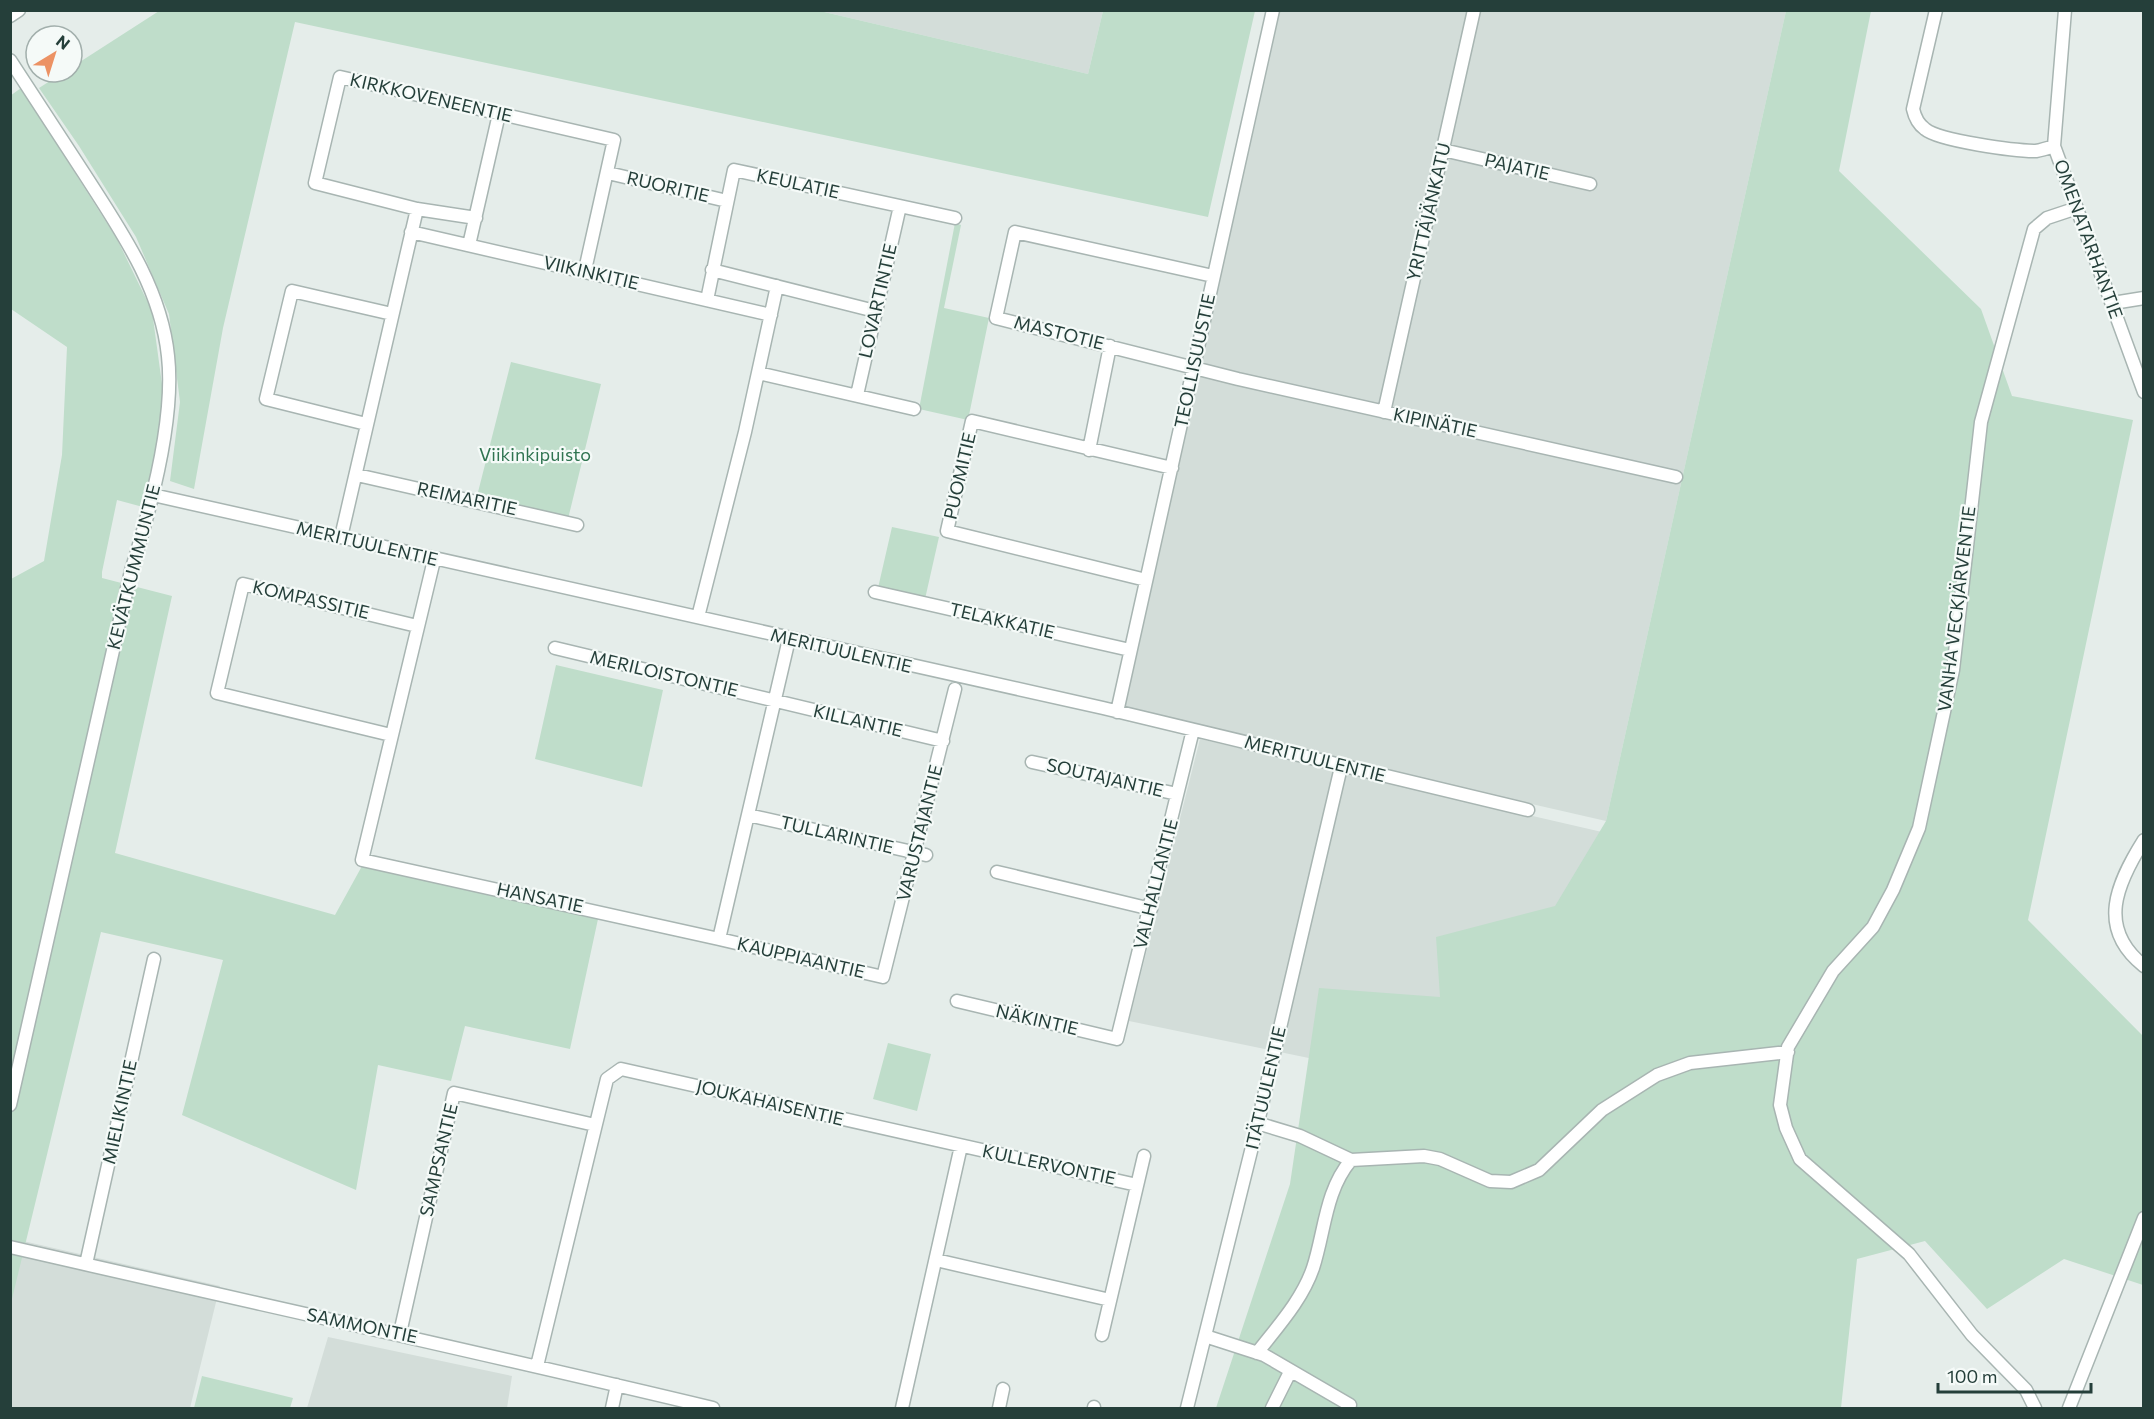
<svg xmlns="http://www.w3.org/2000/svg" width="2154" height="1419" font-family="Commissioner,sans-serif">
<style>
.built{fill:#d3ddd9}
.green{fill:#bfddca}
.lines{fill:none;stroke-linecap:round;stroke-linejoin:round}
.minor-casing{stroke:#a8b5b2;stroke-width:15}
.minor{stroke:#fff;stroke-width:12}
.labels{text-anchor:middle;stroke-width:4.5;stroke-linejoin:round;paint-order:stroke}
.street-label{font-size:18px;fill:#253f3a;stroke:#f5faf8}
.park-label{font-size:18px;fill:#307451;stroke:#f5faf8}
</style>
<rect width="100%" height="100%" fill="#e5edea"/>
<!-- built -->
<path class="built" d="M820 11H1103L1088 74Z
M1276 11H1786L1606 821 1118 710Z
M1200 739 1602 832 1537 1105 1129 1021Z
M23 1241 220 1286 190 1408H11V1297Z
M328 1337 512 1376 507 1408H307Z"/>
<!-- green -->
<path class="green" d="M159 11H820L1088 74 1103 11H1255L1208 217 295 22 223 328 194 489 170 481 180 402 169 314 136 237 79 146 39 88 64 72H72V67Z
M1786 11H1871L1839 171 1981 309 2012 396 2133 420 2028 920 2143 1036V1285L2064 1259 1987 1309 1925 1241 1857 1259 1841 1408H1216L1290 1184 1319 988 1440 997 1436 937 1555 906 1606 821Z
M21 88 117 239 152 311 165 406 152 487 143 507 117 500 102 572V578L172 596 115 853 335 915 362 866 598 919 570 1049 465 1026 451 1081 378 1065 356 1190 182 1115 223 960 101 932 11 1303V579L44 561 62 455 67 347 11 309 10 96Z
M955 223 961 225 944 308 989 318 968 420 919 409Z
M511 362 601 384 567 523 475 504Z
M892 527 939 537 925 599 878 588Z
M556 665 663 690 642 787 535 759Z
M888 1043 931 1054 917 1111 873 1099Z
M202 1376 293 1398 290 1408H194Z"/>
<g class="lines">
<defs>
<path id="minor" d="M1936 10 1913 109C1915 118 1918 124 1925 129 1939 141 2016 151 2036 151 2042 150 2048 148 2054 146
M2065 10 2054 146 2144 392
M10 16 19 10
M10 60C35 98 60 137 85 175 121 231 161 288 168 356 175 419 150 511 131 571L10 1105
M1443 150 1590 184
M608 173 727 201
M476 218 417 209 315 183 340 77 614 140 585 270
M411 232 771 315
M469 245 499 114
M712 270 875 311
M1213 276 1015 232 996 318 1238 379 1676 477
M707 300 734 170 955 218
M2113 303 2144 298
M758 373 914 409
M857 395 900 206
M1384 412 1474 10
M366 424 266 399 292 291 392 314
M1089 450 1110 346
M357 475 577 525
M153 495 1103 708 1528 810
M341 537 417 209
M434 560 362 860 719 939 789 639
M1146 580 947 531 972 421 1172 468
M875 592 1130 650
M698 617 745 432 777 286
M555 648 943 741
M1117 712 1273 10
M391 735 217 693 243 584 417 626
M1032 762 1177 794
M748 815 926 855
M2144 840C2117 883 2096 928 2144 966
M997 872 1151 909
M719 939 883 977 955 689
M957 1001 1117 1039 1193 730
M1257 1123 1300 1136 1351 1160 1424 1156 1440 1159 1490 1181 1511 1182 1539 1170 1602 1110 1657 1075 1690 1063 1788 1052
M10 1247C245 1301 479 1352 713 1408
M936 1260 1110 1300
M86 1264 154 959
M400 1333 454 1093 595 1125
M1102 1335 1144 1156
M1205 1336 1264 1355 1350 1405
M1257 1353C1278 1326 1302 1300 1313 1268 1325 1231 1325 1191 1351 1160
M537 1366 607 1079 621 1069 1137 1185
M612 1408 617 1385
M902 1408 961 1146
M999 1408 1003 1389
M1094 1408V1407
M1187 1408 1254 1139 1341 767
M1272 1408 1290 1372
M2035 1408 2026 1390 1972 1335 1909 1254 1800 1159 1786 1128 1780 1105 1788 1047 1833 971 1873 927 1893 890 1919 828 1953 670 1981 422 2034 229 2047 218 2077 208
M2069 1408 2144 1218"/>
</defs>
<!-- minor casing -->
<use href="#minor" class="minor-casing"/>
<!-- minor -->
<use href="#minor" class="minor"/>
</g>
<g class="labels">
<!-- street labels -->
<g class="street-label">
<text transform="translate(431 98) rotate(13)" y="6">KIRKKOVENEENTIE</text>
<text transform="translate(1517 167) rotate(13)" y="6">PAJATIE</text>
<text transform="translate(798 184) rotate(12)" y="6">KEULATIE</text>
<text transform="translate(668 187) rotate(13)" y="6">RUORITIE</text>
<text transform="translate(1429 212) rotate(-77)" y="6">YRITTÄJÄNKATU</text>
<text transform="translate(2088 239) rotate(70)" y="6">OMENATARHANTIE</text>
<text transform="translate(591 273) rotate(13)" y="6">VIIKINKITIE</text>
<text transform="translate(878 301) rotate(-77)" y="6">LOVARTINTIE</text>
<text transform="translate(1059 333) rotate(14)" y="6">MASTOTIE</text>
<text transform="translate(1195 361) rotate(-78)" y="6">TEOLLISUUSTIE</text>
<text transform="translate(1435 423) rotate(12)" y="6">KIPINÄTIE</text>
<text transform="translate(960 476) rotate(-77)" y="6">PUOMITIE</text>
<text transform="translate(467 499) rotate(12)" y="6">REIMARITIE</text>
<text transform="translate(367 544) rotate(13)" y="6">MERITUULENTIE</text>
<text transform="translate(134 567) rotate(-76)" y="6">KEVÄTKUMMUNTIE</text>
<text transform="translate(311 600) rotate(13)" y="6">KOMPASSITIE</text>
<text transform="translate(1957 609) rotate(-83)" y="6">VANHA VECKJÄRVENTIE</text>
<text transform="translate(1002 621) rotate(13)" y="6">TELAKKATIE</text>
<text transform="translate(841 651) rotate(13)" y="6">MERITUULENTIE</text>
<text transform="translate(664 674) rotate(13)" y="6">MERILOISTONTIE</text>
<text transform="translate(858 721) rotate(13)" y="6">KILLANTIE</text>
<text transform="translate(1315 759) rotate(14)" y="6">MERITUULENTIE</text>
<text transform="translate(1105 778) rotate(13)" y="6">SOUTAJANTIE</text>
<text transform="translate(920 833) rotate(-76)" y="6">VARUSTAJANTIE</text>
<text transform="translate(837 835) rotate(13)" y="6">TULLARINTIE</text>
<text transform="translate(1156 884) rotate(-76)" y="6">VALHALLANTIE</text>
<text transform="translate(540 898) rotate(12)" y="6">HANSATIE</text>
<text transform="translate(801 958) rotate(13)" y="6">KAUPPIAANTIE</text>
<text transform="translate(1037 1020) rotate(13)" y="6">NÄKINTIE</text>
<text transform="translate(1266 1088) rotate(-77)" y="6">ITÄTUULENTIE</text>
<text transform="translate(770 1103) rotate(13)" y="6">JOUKAHAISENTIE</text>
<text transform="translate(120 1112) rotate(-78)" y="6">MIELIKINTIE</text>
<text transform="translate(439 1160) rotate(-77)" y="6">SAMPSANTIE</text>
<text transform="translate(1049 1165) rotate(12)" y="6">KULLERVONTIE</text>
<text transform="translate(362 1326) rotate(12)" y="6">SAMMONTIE</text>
</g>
<!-- park labels -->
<g class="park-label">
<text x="535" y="461">Viikinkipuisto</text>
</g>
</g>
<!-- border -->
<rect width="2154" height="1419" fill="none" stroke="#253f3a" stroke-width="24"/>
<!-- north arrow -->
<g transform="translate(54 54) rotate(38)"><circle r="28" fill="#f5faf8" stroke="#a2afac" stroke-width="1.5"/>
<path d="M0-4.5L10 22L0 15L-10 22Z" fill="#ec9264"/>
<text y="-9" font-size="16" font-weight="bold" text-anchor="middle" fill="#253f3a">N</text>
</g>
<!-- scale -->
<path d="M1938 1383v9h153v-9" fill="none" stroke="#253f3a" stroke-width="3"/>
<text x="1947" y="1383" font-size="18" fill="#253f3a" stroke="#f5faf8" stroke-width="4.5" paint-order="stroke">100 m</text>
</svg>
